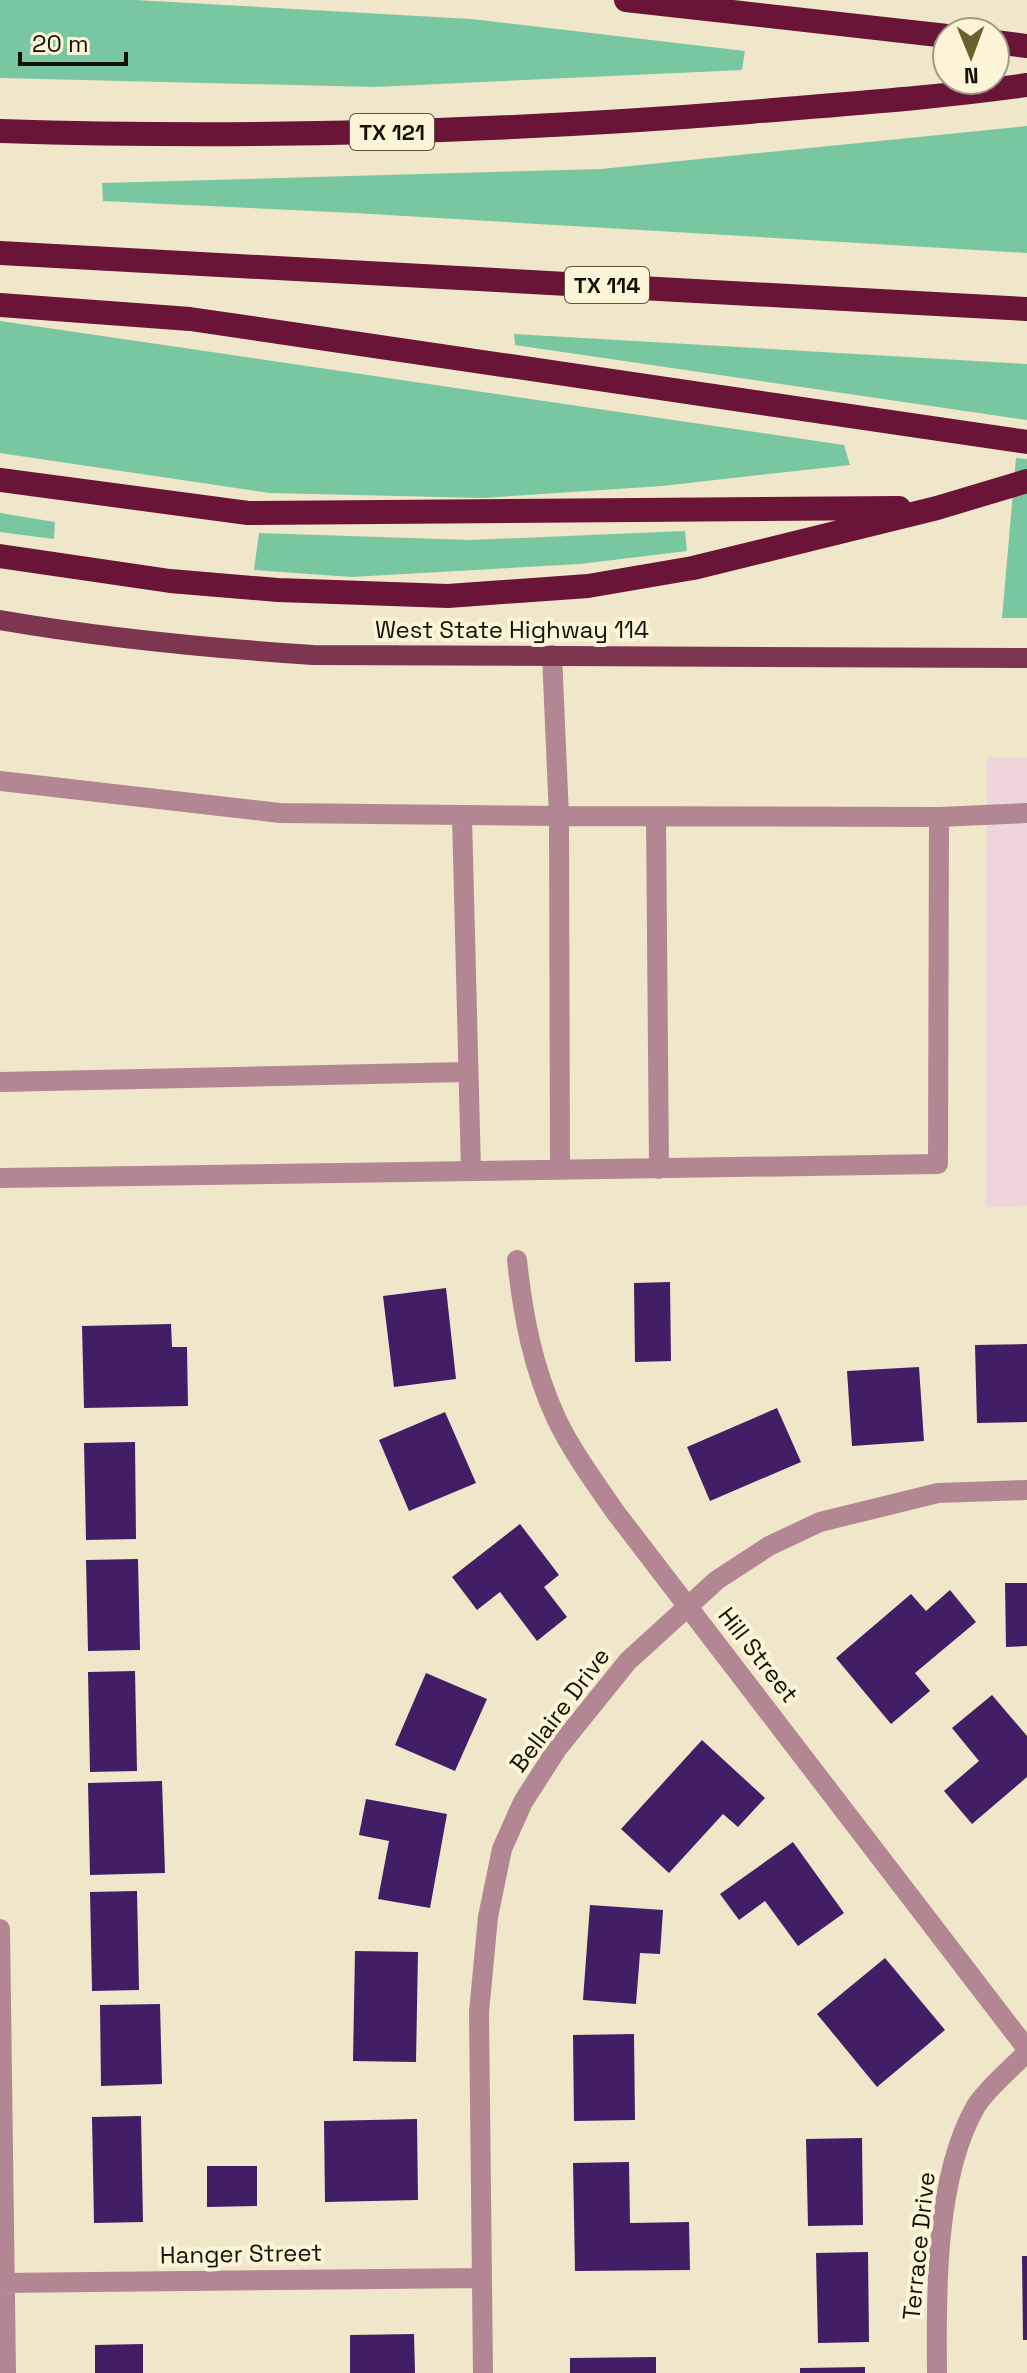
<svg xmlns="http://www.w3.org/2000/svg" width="1027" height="2373" font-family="'Space Grotesk',sans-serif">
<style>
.commercial{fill:#eed4db}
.green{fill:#78c7a0}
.building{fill:#421e67}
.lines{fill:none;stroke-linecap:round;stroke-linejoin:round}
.minor{stroke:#b28793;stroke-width:20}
.major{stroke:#7e3650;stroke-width:20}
.highway{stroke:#6a1438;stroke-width:24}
.labels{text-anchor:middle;stroke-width:8;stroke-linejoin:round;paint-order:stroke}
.shield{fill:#fdf3d7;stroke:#5a5545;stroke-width:2}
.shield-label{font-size:22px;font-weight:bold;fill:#141107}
.street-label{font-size:24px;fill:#141107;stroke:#fdf3d7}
</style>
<rect width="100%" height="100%" fill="#f0e6ca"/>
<!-- commercial -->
<path class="commercial" d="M987 757 1027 758V1206L986 1207Z"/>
<!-- green -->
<path class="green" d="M0 0H135L471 19 745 51 742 70 374 87 0 78Z
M1027 126V253L354 213 103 201 102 183 601 169Z
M0 321 844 445 850 465 662 486 483 498 270 493 0 453Z
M514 334 1027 364V420L515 345Z
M1016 458 1027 459V618H1002Z
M0 513 55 522 54 539 0 532Z
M685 531 687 551 580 564 351 577 254 570 259 533 471 540Z"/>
<!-- building -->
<path class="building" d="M670 1282 671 1361 635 1362 634 1283Z
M446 1288 456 1379 394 1387 383 1296Z
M171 1324 172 1347H187L188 1406 84 1408 82 1326Z
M1027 1344V1422L977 1423 975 1345Z
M919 1367 924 1441 852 1446 847 1371Z
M777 1408 801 1462 710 1501 687 1447Z
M445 1412 476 1483 409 1511 379 1440Z
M135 1442 136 1539 86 1540 84 1443Z
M520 1524 559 1575 544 1587 567 1617 537 1641 500 1592 477 1610 452 1577Z
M138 1559 140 1650 88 1651 86 1560Z
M1005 1583H1027V1646L1006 1647Z
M950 1590 976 1622 915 1673 930 1691 891 1724 836 1658 911 1594 926 1611Z
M135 1671 137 1771 90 1772 88 1672Z
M426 1673 487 1699 455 1771 395 1745Z
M992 1695 1027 1736V1777L972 1824 944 1791 979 1761 952 1728Z
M702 1740 765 1798 738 1827 723 1814 669 1873 621 1829Z
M162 1781 165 1873 90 1875 88 1783Z
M366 1799 447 1814 430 1908 378 1899 389 1841 359 1835Z
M793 1842 844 1913 798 1946 765 1901 739 1920 720 1894Z
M137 1891 139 1990 92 1991 90 1892Z
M590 1905 663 1910 660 1954 640 1953 636 2004 583 2000Z
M355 1951 418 1952 416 2062 353 2061Z
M885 1958 945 2030 877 2087 817 2014Z
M160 2004 162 2084 101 2086 100 2005Z
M634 2034 635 2120 574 2121 573 2035Z
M141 2116 143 2222 94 2223 92 2117Z
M417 2119 418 2200 325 2202 324 2121Z
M862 2138 863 2225 808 2226 806 2139Z
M629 2162 630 2223 689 2222 690 2270 575 2271 573 2163Z
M207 2166H257V2206L207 2207Z
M868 2252 869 2342 818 2343 816 2253Z
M1022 2256H1027V2340H1023Z
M414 2334 415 2373H350V2335Z
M143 2344V2373H95V2345Z
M656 2357V2373H570V2358Z
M865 2367V2373H800V2368Z"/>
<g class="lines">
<!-- minor -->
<path class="minor" d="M0 781 280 813 559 816 552 655
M462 816 471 1171
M656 816 659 1169
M939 817 1027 813
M0 1082 468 1072
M0 1178 938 1164 939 817 559 816 560 1170
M517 1260C523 1316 533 1369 557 1420 573 1453 596 1484 616 1513L1027 2049
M0 1929 6 2373
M0 2283 482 2278
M483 2373 479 2012 488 1917 502 1849 523 1802 557 1749 628 1661 717 1580 769 1546 820 1522 938 1493 1027 1490
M937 2373C936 2293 935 2177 976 2106 988 2087 1011 2069 1027 2052"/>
<!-- major -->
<path class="major" d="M0 620C104 638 208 648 313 655L1027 658"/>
<!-- highway -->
<path class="highway" d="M626 0 947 36
M995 42 1027 46
M0 131C250 139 500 132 750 112 842 104 935 98 1027 85
M0 253 1027 309
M0 305 190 319 1027 442
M0 480 248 513 899 508
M0 556 170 581 278 590 448 596 588 586 693 568 937 508 1027 481"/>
</g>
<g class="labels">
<!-- shield labels -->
<g class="shield">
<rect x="350" y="114" width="84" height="36" rx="6"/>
<rect x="565" y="267" width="84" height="36" rx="6"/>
</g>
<g class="shield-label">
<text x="392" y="140">TX 121</text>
<text x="607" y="293">TX 114</text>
</g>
<!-- street labels -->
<g class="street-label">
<text x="512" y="638">West State Highway 114</text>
<text transform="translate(758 1655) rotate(52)" y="8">Hill Street</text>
<text transform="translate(560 1710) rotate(-53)" y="8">Bellaire Drive</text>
<text transform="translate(919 2246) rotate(-84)" y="8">Terrace Drive</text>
<text transform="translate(241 2254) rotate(-1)" y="8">Hanger Street</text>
</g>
</g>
<!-- north arrow -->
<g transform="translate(971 56) rotate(179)"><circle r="38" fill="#fdf3d7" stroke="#a09984" stroke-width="2"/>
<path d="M0-6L14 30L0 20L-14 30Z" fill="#6a602c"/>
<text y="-12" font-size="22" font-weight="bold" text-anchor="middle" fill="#141107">N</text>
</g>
<!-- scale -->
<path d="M20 52v12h106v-12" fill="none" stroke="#141107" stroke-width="4"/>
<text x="32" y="52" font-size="24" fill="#141107" stroke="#fdf3d7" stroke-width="6" paint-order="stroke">20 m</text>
</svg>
